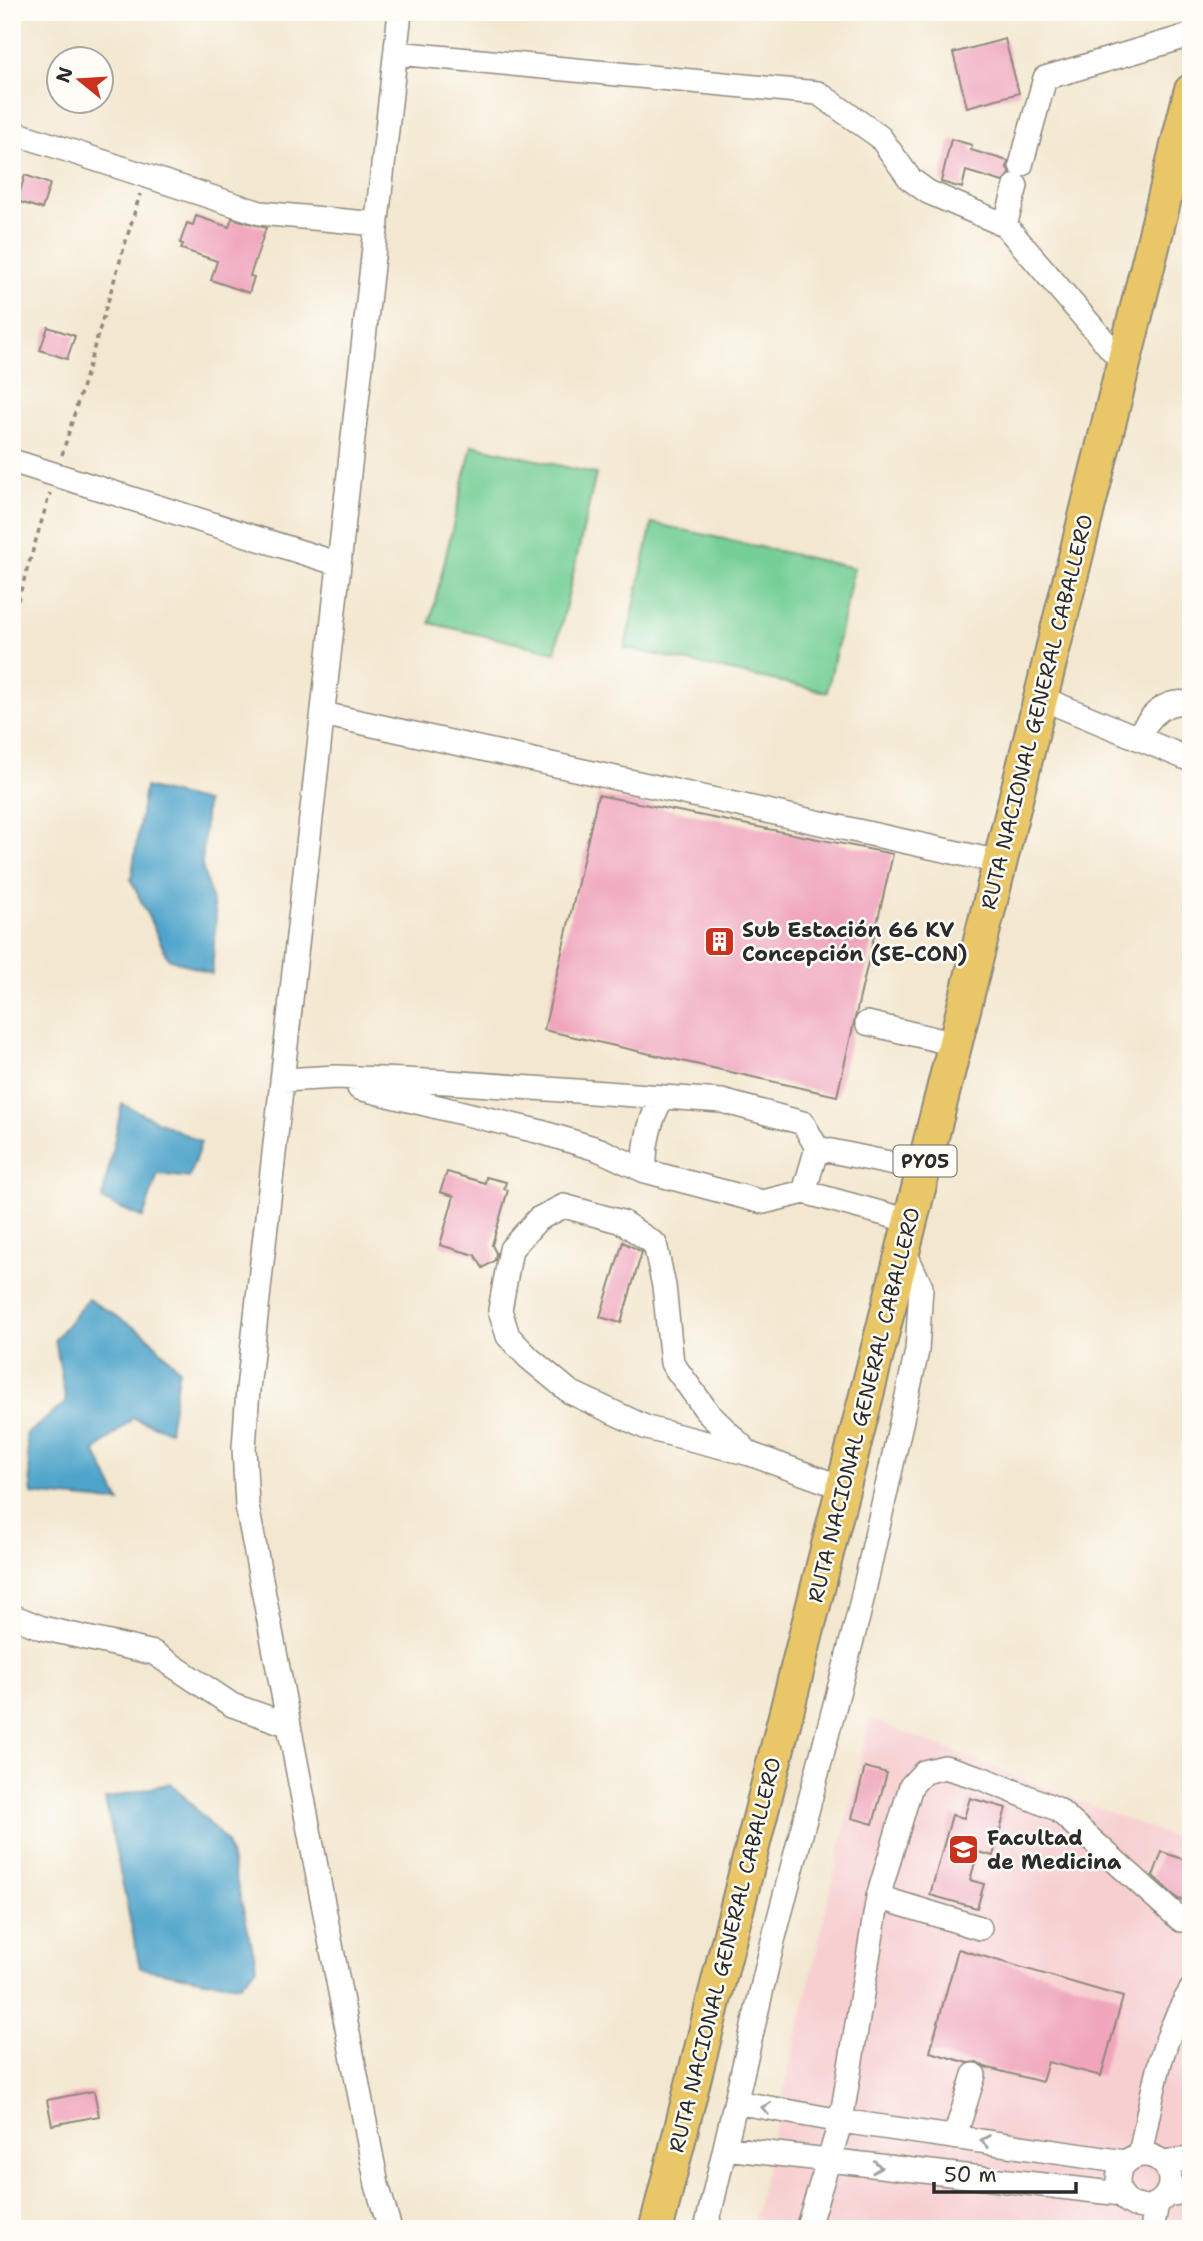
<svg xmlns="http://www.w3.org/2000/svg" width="1203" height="2241" font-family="'Shantell Sans',sans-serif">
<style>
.built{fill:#f7cfd1}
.green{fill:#76cf96;stroke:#507d60;stroke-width:2}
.water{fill:#50a4cb;stroke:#3e687b;stroke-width:2}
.building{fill:#f0a5bd}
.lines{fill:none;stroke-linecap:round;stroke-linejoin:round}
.minor-casing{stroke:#8f897d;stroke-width:26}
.highway-casing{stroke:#8f897d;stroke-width:37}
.path{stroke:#8f897d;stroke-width:3.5;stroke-dasharray:5 5;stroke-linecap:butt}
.minor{stroke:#fff;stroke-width:23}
.highway{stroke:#e9c769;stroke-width:33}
.oneway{stroke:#a0a0a0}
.labels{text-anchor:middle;stroke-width:5;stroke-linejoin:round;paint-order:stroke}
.shield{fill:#fdfcf7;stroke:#6a6a68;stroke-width:2}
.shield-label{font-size:19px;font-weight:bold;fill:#2b2b2b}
.street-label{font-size:21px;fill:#2b2b2b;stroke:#fdfcf7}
.poi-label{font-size:21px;font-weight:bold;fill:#2b2b2b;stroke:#fdfcf7;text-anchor:start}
</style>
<rect width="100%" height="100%" fill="#fdfcf7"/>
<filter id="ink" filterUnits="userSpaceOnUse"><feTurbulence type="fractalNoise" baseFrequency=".0143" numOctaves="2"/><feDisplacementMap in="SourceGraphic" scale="14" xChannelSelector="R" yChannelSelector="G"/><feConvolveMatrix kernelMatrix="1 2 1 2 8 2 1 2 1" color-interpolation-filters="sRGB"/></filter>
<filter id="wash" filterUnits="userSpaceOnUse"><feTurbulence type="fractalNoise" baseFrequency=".00686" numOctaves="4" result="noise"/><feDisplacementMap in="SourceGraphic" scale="28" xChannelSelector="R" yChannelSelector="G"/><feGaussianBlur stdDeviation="1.57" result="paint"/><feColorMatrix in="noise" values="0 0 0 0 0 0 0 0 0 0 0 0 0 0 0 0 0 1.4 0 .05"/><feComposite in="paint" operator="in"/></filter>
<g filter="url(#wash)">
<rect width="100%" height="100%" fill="#f3e7cf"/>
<!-- built -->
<path class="built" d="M870 1719 1191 1844V2229H752Z"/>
<!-- green -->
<path class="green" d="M472 445 596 474 555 652 430 623Z
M652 523 854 568 827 692 625 648Z"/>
<!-- water -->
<path class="water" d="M145 787 206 802 202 865 216 916 212 974 168 958 131 880Z
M122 1104 201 1142 189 1178 158 1174 143 1218 102 1200Z
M88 1299 145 1334 179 1369 169 1431 133 1418 95 1451 120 1502 32 1494 26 1435 66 1402 55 1339Z
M171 1783 227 1842 257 1967 239 1985 204 1980 140 1968 105 1799Z"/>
<g id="blocks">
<!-- building -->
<path class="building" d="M1005 39 1019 93 967 107 953 53Z
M951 139 972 145 971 150 1008 161 1007 168 1010 174 1003 182 966 171 962 188 941 182Z
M25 175 50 184 42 209 17 201Z
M196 216 229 227 232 218 266 228 250 276 254 277 249 293 211 280 217 261 181 249 183 244 180 243 187 223 193 225Z
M48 327 75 336 67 359 40 350Z
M598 795 893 854 837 1096 544 1030Z
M447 1172 485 1183 486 1177 506 1182 504 1189 508 1190 492 1245 496 1253 495 1260 483 1268 475 1255 440 1245 454 1196 440 1192Z
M623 1242 642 1252 621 1323 600 1317Z
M865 1767 887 1773 873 1824 852 1818Z
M970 1798 1006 1808 993 1856 978 1852 970 1880 984 1884 977 1908 930 1895 952 1815 964 1818Z
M1162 1852 1191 1862V1903L1178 1899 1153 1876Z
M958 1949 1123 1997 1101 2076 1048 2062 1042 2082 985 2067 977 2062 968 2063 930 2052Z
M94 2091 99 2116 52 2125 47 2100Z"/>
</g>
</g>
<g filter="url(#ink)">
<use href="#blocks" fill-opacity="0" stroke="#8f897d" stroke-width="2"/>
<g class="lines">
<defs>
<path id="minor" d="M396 53 818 93 880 137 910 179 928 192 1005 225
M12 132 260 213 377 224
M1021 165 1045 78 1191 35
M1016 186 1005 225 1124 364
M12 461 339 564
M1041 698 1191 760
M323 714 999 862
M1137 738C1149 717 1165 697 1191 704
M867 1023 955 1044
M283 1080 337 1077 447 1082 722 1101 803 1123 817 1148 923 1170
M359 1088 541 1132 600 1150 645 1171 763 1202 804 1192 910 1221
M645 1171C644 1145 649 1121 662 1098
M804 1192 817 1148
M750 1454 647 1428 570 1392 529 1358 508 1336 500 1310 511 1249 538 1219 564 1206 622 1222 655 1244 664 1286 672 1363 709 1414 750 1454 844 1488
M12 1616 42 1628 154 1653 232 1705 289 1725
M878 1897 980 1928
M736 2102 841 2121 1125 2162
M955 2136 974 2075
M725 2148 1121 2194
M1140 2155C1152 2097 1159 2041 1191 1990
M1118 2181a26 26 0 1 1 52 0a26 26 0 1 1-52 0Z
M1163 2162 1191 2159
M1167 2195 1191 2191
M390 2229 377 2185 247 1506 244 1448 248 1389 400 12
M706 2229 773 1941 859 1613 917 1351 921 1287 903 1248
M807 2229 841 2121 878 1897 911 1786 924 1772 945 1767 981 1778 1057 1809 1181 1920
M1152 2229 1157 2204"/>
<path id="highway" d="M656 2229 955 1044 1191 91"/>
</defs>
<!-- minor casing -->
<use href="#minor" class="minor-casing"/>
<!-- highway casing -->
<use href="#highway" class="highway-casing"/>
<!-- path -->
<path class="path" d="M62 455 140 194
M12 620 50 493"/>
<!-- minor -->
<use href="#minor" class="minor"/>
<!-- highway -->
<use href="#highway" class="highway"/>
</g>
<!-- one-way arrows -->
<defs><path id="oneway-chevron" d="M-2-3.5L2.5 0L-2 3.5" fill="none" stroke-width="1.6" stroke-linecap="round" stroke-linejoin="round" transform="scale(1.75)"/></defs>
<g class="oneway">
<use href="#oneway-chevron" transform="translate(766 2108) rotate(-169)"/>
<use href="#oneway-chevron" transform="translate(985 2141) rotate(-171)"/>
<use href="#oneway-chevron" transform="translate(877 2167) rotate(6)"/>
</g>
</g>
<!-- icons -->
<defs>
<symbol id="building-square" viewBox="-11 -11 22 22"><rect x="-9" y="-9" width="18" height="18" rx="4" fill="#c8321e" stroke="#fdfcf7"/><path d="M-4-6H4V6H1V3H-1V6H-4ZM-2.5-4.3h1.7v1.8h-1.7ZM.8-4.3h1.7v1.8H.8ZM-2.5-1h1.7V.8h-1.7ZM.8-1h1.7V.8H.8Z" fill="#fff"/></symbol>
<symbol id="university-square" viewBox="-11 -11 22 22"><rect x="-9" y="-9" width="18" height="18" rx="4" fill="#c8321e" stroke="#fdfcf7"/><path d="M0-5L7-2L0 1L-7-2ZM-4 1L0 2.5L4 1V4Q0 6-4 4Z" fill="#fff"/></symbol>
</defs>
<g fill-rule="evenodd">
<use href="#building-square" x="702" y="924" width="35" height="35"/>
<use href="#university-square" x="946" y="1832" width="35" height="35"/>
</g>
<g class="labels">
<!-- shield labels -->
<rect class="shield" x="893.5" y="1145.5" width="63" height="31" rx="5"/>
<g class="shield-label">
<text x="925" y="1168">PY05</text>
</g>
<!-- street labels -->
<g class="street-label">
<text transform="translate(1037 712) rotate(-76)" y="7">RUTA NACIONAL GENERAL CABALLERO</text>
<text transform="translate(864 1405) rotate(-76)" y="7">RUTA NACIONAL GENERAL CABALLERO</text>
<text transform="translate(725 1955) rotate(-76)" y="7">RUTA NACIONAL GENERAL CABALLERO</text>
</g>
<!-- poi labels -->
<g class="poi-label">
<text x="742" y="937">Sub Estación 66 KV<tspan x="742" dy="24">Concepción (SE-CON)</tspan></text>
<text x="987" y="1845">Facultad<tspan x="987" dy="24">de Medicina</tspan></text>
</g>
</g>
<!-- margin -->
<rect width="1203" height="2241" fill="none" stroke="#fdfcf7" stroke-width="42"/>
<!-- north arrow -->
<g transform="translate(80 80) rotate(288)"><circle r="33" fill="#fdfcf7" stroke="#a9a8a5" stroke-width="2"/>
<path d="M0-5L12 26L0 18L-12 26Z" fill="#c8321e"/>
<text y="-10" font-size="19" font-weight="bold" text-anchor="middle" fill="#2b2b2b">N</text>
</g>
<!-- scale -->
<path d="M934 2182v10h142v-10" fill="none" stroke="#2b2b2b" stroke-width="3.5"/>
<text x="944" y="2182" font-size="21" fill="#2b2b2b" stroke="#fdfcf7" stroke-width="5" paint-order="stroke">50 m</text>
</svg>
